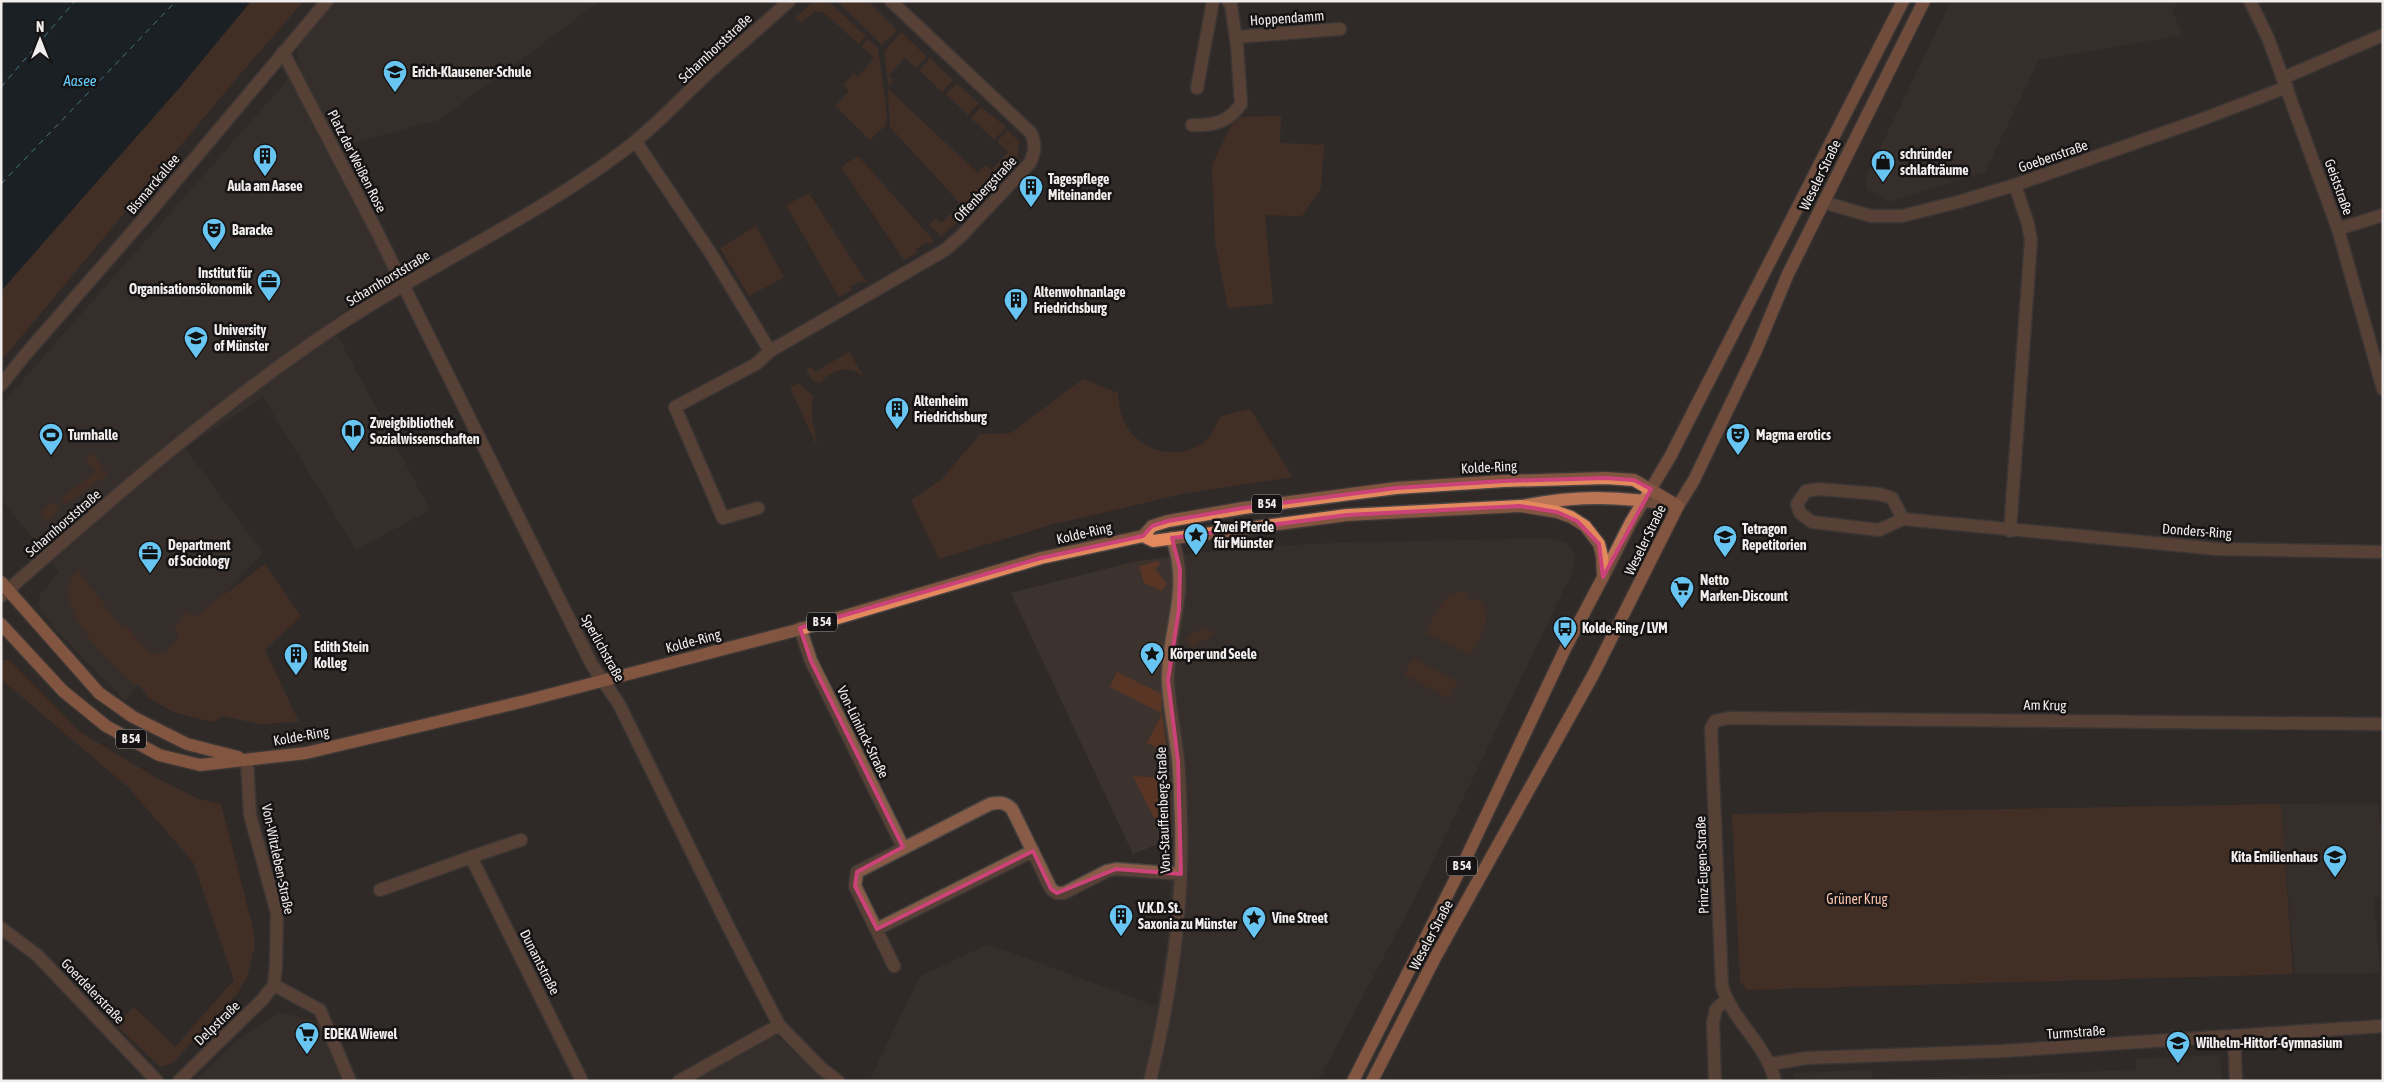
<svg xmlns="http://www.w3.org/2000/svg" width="2384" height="1082" font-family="'Asap Condensed',sans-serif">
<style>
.built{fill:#3d332e}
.green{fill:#583525}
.water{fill:#01141e}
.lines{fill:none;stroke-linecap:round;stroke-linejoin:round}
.ferry{stroke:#65cdfe;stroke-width:1;stroke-dasharray:6 5;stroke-linecap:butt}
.minor-casing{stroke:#4a4543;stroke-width:15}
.tertiary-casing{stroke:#4a4543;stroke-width:15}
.secondary-casing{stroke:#4a4543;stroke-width:15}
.primary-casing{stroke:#4a4543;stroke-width:15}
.minor{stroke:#885c47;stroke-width:12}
.tertiary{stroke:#885c47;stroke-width:12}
.secondary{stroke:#bc7554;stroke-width:12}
.primary{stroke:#e4895d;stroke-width:12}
.marked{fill:none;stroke:#cb4378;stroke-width:4;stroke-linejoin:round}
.labels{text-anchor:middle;stroke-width:5;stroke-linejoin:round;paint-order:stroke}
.shield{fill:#151313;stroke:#aeacab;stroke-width:1}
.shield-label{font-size:12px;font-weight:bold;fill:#f0edec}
.street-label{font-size:14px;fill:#f0edec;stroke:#151313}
.poi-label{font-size:14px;font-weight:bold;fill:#f0edec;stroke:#151313;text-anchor:start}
.park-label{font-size:14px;fill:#f8c1a9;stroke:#151313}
.water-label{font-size:15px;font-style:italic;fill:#65cdfe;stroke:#151313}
</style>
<rect width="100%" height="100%" fill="#2f2a28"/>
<!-- built -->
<path class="built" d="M337 1H600L439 120 344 145 404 270 330 321 430 510 356 550 263 397 185 448 263 553 125 700 53 627 39 607 40 594 59 572 1 499V405L299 67 297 47Z
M1951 1H2180L2172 10 2183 35 2039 60 1985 172 1888 202 1866 189V177Z
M1550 538 1566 542 1571 548 1575 556 1573 571 1413 902 1318 1081H869L920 976 988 944 1156 1006 1167 947 1173 838 1133 854 1011 593 1133 562 1188 554 1256 547 1335 543Z
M2378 803 2383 859V897L2374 898 2380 973 2295 974 2280 804Z
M278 1012 322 1022 346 1081H194L231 1046Z
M776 1035 826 1081H693Z
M2220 1055 2222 1081H1796L1793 1073 1872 1070V1079L2135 1070 2136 1059Z"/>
<!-- green -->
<path class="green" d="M251 1H304L242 72 1 361V291L181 86Z
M813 1H828L866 36 859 44 823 12 815 11 801 23 795 18Z
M837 1H868L897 30 882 45Z
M901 32 927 57 916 68 905 58 889 75 893 80 889 88 884 52Z
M868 39 878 48 887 115 886 125 870 140 835 106 849 91 843 85 854 73 858 77 874 58 861 46Z
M930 58 953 80 942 92 919 70Z
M957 83 979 103 968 115 946 94Z
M888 89 978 173 986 165 992 170 1008 152 997 142 1007 130 1019 141 1018 156 984 195 981 193 967 208 968 212 890 127Z
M981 107 1006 127 994 140 971 118Z
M1281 116 1280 143 1324 145 1321 188 1302 216 1265 215 1273 304 1228 308 1215 242 1212 165 1235 117Z
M858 156 934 241 930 244 928 242 916 249 917 253 904 260 841 167Z
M809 193 866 281 864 283 862 281 850 287 852 290 839 297 786 205Z
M958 207 966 214 941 237 929 224 936 218 941 223Z
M756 226 784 277 749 296 720 248Z
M849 352 864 377C850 365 832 368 821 383L814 382 806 370 812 367 815 372Z
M1083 379 1118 393C1119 406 1121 420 1129 430 1147 454 1184 461 1207 439 1213 434 1217 422 1221 416L1250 409 1293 477 1187 493 1050 525 939 559 911 500 942 479 980 434 1011 433Z
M798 383 813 396C809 414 815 428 817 446L790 388Z
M92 453 108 474 65 505 61 499 96 471 85 458Z
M54 502 60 510 46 522 40 513Z
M1158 561 1160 564 1155 569 1167 584 1161 591 1144 583 1139 566Z
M265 564 301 616 265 650 299 722 259 724 223 716 213 722 173 712 149 698 138 684 136 685C113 667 43 600 78 571L123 629 127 626 150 654C164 654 172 650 178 637L175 630 185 611 194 617Z
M1466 592 1470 601 1479 599C1495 619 1480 637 1470 655L1426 633C1435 614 1441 591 1466 592Z
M1204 627 1216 633 1192 648 1186 638Z
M1413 658 1457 681 1449 698 1404 675Z
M1 660H9L80 732 155 777 199 799 221 804 252 924 255 945 248 975 237 994 173 1063 160 1067 115 1024 134 1007 175 1047 234 980 193 862 129 788 1 679Z
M1117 672 1162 694 1161 713 1110 687Z
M1162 714 1167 753 1147 743Z
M1133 776 1162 778 1165 783 1168 821 1155 820Z
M2281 804 2293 974 1747 990 1740 981 1732 814Z"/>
<!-- water -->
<path class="water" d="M1 1H251L181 86 1 291Z"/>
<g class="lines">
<!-- ferry -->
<path class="ferry" d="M1 87 75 1
M1 184 176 1"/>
<defs>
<path id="minor" d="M1236 37 1340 29
M283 52 377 232 592 665 619 704 729 928 779 1025 821 1068 838 1081
M2283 78 2383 35
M1197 88 1213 1
M1192 125C1213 126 1229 122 1241 104L1237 46 1231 5 1228 1
M636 142 710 252 770 351 945 250 961 236 1030 163C1035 151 1036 145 1031 133L891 1
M1823 202 1871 216H1902L1958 202 2015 185 2200 120 2287 87
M2338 229 2383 215
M1 385 25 355 148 214 327 1
M1819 489 1879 494 1892 498 1903 519 1879 530 1812 522 1800 513 1797 504 1806 491Z
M758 508 723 518 675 407 756 364 770 351
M1903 519 2217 549 2383 552
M2010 531 2031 240 2028 224 2015 185
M800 628 811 661 903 847
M247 760 250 815 277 913 276 963 274 985 320 1010 350 1081
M471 857 521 840
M380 890 471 857 582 1081
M1 928 37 955 157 1081
M877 929 1033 851
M894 966 855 886 857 872 990 804C1000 802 1005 802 1012 809L1051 889 1057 893H1064L1107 871 1116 869 1181 874
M2234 1036 2236 1081
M1771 1064 1806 1058 2003 1051 2383 1026
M179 1081 262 1000 274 985
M679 1081 779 1025
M1150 1081C1171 995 1184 907 1181 819 1180 799 1180 778 1178 758 1175 733 1169 705 1168 680 1168 628 1191 590 1172 538
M1715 1081 1713 1023 1716 1009 1726 1000
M1775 1081C1766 1043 1732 1021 1722 986L1711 728 1715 721 1729 718 2383 724"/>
<path id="tertiary" d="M2250 1 2268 38 2338 229 2383 389
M1 596C108 502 216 407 334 328 427 266 530 220 619 154 652 130 678 101 707 74 734 49 762 26 789 1"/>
<path id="secondary" d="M1522 506C1579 495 1621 496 1678 506L1694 480 1755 353 1788 274 1924 1
M1603 577 1631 522 1670 457 1903 1"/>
<path id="primary" d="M1143 536 1153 541 1347 515 1520 506 1557 512 1571 517 1585 526 1599 544 1602 556 1603 577 1565 649 1466 858 1353 1081
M1 582 99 693 133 717 187 744 238 757
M1 624 63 691 106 726 159 755 200 765 306 753 525 701 797 630 1041 558 1143 536 1152 526 1168 521 1243 508 1396 488 1504 481 1606 478 1634 480 1678 506 1593 675 1436 956 1372 1081"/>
</defs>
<!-- minor casing -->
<use href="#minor" class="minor-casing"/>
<!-- tertiary casing -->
<use href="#tertiary" class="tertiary-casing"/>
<!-- secondary casing -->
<use href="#secondary" class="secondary-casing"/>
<!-- primary casing -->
<use href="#primary" class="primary-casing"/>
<!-- minor -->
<use href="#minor" class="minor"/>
<!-- tertiary -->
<use href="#tertiary" class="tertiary"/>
<!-- secondary -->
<use href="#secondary" class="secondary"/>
<!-- primary -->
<use href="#primary" class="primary"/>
</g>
<!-- marked area -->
<path d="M0 0H2384V1082H0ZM1606 478 1634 480 1651 489 1603 577 1599 544 1577 521 1557 512 1520 506 1347 515 1172 538 1180 569 1179 609 1168 680 1178 761 1181 874 1116 869 1057 893 1051 889 1033 851 877 929 855 886 857 872 903 847 811 661 800 628 1041 558 1143 536 1152 526 1168 521 1243 508 1396 488 1504 481Z" fill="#2f2a28" fill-opacity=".55" fill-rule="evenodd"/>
<path class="marked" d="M1606 478 1634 480 1651 489 1603 577 1599 544 1577 521 1557 512 1520 506 1347 515 1172 538 1180 569 1179 609 1168 680 1178 761 1181 874 1116 869 1057 893 1051 889 1033 851 877 929 855 886 857 872 903 847 811 661 800 628 1041 558 1143 536 1152 526 1168 521 1243 508 1396 488 1504 481Z"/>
<!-- icons -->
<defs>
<symbol id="school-pin" viewBox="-11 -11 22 30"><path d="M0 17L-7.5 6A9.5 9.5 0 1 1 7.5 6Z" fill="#68c4f0" stroke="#151313"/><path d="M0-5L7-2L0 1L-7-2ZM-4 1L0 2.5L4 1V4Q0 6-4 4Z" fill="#111"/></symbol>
<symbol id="building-pin" viewBox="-11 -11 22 30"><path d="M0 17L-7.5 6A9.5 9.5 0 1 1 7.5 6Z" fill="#68c4f0" stroke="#151313"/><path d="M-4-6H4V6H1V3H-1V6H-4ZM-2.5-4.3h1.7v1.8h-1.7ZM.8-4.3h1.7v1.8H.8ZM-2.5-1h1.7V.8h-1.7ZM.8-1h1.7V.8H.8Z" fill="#111"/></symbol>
<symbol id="shop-pin" viewBox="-11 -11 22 30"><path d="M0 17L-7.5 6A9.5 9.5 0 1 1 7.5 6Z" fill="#68c4f0" stroke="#151313"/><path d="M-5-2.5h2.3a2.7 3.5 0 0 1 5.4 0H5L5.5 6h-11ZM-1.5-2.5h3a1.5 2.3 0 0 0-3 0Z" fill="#111"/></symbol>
<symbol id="theatre-pin" viewBox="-11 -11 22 30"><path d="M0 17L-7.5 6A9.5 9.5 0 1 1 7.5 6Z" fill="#68c4f0" stroke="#151313"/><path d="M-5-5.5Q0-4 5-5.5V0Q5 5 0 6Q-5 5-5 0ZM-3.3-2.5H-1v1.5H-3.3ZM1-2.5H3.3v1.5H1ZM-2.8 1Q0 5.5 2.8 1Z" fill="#111"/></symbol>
<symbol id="office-pin" viewBox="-11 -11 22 30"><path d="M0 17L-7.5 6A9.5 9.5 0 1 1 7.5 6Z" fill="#68c4f0" stroke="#151313"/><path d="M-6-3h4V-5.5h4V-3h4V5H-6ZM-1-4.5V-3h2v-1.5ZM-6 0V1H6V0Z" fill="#111"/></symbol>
<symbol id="university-pin" viewBox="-11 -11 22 30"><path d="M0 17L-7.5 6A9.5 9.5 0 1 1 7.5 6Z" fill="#68c4f0" stroke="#151313"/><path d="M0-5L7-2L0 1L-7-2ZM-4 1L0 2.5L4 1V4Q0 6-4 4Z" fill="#111"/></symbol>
<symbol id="library-pin" viewBox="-11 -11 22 30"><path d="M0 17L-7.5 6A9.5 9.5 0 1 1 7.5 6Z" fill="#68c4f0" stroke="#151313"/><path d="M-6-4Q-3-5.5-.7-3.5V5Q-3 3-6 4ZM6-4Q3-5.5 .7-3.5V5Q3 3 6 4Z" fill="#111"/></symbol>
<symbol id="stadium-pin" viewBox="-11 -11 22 30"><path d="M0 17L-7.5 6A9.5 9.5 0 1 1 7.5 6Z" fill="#68c4f0" stroke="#151313"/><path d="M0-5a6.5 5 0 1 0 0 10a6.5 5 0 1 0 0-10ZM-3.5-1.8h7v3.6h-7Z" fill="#111"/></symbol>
<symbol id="sight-pin" viewBox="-11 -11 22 30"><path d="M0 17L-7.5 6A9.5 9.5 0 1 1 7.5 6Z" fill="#68c4f0" stroke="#151313"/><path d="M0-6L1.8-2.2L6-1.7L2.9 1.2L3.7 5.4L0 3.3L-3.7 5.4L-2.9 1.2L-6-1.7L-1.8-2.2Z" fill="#111"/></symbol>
<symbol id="supermarket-pin" viewBox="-11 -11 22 30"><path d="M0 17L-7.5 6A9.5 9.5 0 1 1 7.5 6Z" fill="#68c4f0" stroke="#151313"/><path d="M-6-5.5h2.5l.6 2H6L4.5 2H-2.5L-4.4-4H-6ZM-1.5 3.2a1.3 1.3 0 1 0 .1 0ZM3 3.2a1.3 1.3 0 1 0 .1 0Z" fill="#111"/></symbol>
<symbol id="bus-pin" viewBox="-11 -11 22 30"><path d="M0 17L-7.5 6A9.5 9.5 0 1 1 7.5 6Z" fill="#68c4f0" stroke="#151313"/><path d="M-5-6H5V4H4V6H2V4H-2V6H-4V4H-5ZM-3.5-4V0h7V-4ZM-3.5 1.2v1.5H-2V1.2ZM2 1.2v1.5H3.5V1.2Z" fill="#111"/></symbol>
</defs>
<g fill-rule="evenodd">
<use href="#school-pin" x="381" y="58" width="28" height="38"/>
<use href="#building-pin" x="251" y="142" width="28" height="38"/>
<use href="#shop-pin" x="1869" y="148" width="28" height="38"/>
<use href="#building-pin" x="1017" y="173" width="28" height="38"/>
<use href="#theatre-pin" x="200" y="216" width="28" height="38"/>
<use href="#office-pin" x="255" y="267" width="28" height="38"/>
<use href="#building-pin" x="1002" y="286" width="28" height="38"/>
<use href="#university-pin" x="182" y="324" width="28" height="38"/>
<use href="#building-pin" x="883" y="395" width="28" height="38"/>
<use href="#library-pin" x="339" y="417" width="28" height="38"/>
<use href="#stadium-pin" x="37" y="421" width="28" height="38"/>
<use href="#theatre-pin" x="1724" y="421" width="28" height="38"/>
<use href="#sight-pin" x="1182" y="521" width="28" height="38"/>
<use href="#school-pin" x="1711" y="523" width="28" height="38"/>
<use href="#office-pin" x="136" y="539" width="28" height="38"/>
<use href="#supermarket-pin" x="1668" y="574" width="28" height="38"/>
<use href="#bus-pin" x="1551" y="614" width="28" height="38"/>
<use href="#sight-pin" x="1138" y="640" width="28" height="38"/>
<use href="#building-pin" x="282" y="641" width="28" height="38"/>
<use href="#school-pin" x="2321" y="843" width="28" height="38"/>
<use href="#building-pin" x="1107" y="902" width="28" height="38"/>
<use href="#sight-pin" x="1240" y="904" width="28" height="38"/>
<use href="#supermarket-pin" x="293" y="1020" width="28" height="38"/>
<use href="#school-pin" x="2164" y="1029" width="28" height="38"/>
</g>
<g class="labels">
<!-- shield labels -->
<g class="shield">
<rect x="1252" y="494.5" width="30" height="19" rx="4"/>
<rect x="807" y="612.5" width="30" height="19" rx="4"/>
<rect x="116" y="729.5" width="30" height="19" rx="4"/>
<rect x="1447" y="856.5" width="30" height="19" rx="4"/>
</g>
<g class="shield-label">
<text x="1267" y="508">B 54</text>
<text x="822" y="626">B 54</text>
<text x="131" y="743">B 54</text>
<text x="1462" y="870">B 54</text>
</g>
<!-- street labels -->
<g class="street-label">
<text transform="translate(1287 18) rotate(-4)" y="5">Hoppendamm</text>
<text transform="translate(715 48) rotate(-43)" y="5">Scharnhorststraße</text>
<text transform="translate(2053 156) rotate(-19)" y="5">Goebenstraße</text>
<text transform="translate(357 161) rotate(63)" y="5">Platz der Weißen Rose</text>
<text transform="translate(1820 175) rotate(-64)" y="5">Weseler Straße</text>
<text transform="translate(153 184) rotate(-50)" y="5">Bismarckallee</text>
<text transform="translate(2339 187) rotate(70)" y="5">Geiststraße</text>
<text transform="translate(985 189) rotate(-47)" y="5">Offenbergstraße</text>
<text transform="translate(388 278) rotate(-31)" y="5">Scharnhorststraße</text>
<text transform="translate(1489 467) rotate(-3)" y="5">Kolde-Ring</text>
<text transform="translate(63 523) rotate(-41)" y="5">Scharnhorststraße</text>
<text transform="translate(2197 531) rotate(4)" y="5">Donders-Ring</text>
<text transform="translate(1084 533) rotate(-13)" y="5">Kolde-Ring</text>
<text transform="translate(1645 540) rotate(-64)" y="5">Weseler Straße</text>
<text transform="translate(693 641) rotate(-15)" y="5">Kolde-Ring</text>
<text transform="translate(603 648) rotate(61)" y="5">Sperlichstraße</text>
<text transform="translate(2045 705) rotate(1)" y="5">Am Krug</text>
<text transform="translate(863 732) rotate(64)" y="5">Von-Lüninck-Straße</text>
<text transform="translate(301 736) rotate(-10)" y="5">Kolde-Ring</text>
<text transform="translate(1163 810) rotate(-92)" y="5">Von-Stauffenberg-Straße</text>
<text transform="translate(278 859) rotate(78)" y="5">Von-Witzleben-Straße</text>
<text transform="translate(1702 865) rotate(-92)" y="5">Prinz-Eugen-Straße</text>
<text transform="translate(1431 935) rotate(-62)" y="5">Weseler Straße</text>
<text transform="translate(540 962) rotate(63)" y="5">Dunantstraße</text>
<text transform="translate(93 991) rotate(46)" y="5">Goerdelerstraße</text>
<text transform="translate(217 1023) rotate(-44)" y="5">Delpstraße</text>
<text transform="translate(2076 1032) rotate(-4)" y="5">Turmstraße</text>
</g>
<!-- poi labels -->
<g class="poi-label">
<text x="412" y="77">Erich-Klausener-Schule</text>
<text x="1900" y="159">schründer<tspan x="1900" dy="16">schlafträume</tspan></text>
<text x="1048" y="184">Tagespflege<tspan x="1048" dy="16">Miteinander</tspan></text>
<text x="265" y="191" text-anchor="middle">Aula am Aasee</text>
<text x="232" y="235">Baracke</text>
<text x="252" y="278" text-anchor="end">Institut für<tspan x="252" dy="16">Organisationsökonomik</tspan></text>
<text x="1034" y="297">Altenwohnanlage<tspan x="1034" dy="16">Friedrichsburg</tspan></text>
<text x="214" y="335">University<tspan x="214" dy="16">of Münster</tspan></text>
<text x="914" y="406">Altenheim<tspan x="914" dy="16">Friedrichsburg</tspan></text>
<text x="370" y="428">Zweigbibliothek<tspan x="370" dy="16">Sozialwissenschaften</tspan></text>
<text x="68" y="440">Turnhalle</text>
<text x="1756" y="440">Magma erotics</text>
<text x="1214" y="532">Zwei Pferde<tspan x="1214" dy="16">für Münster</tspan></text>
<text x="1742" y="534">Tetragon<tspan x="1742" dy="16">Repetitorien</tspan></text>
<text x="168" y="550">Department<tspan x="168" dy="16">of Sociology</tspan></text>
<text x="1700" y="585">Netto<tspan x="1700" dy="16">Marken-Discount</tspan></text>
<text x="1582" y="633">Kolde-Ring / LVM</text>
<text x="314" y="652">Edith Stein<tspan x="314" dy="16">Kolleg</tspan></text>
<text x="1170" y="659">Körper und Seele</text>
<text x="2318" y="862" text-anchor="end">Kita Emilienhaus</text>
<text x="1138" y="913">V.K.D. St.<tspan x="1138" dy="16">Saxonia zu Münster</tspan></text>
<text x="1272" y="923">Vine Street</text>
<text x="324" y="1039">EDEKA Wiewel</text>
<text x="2196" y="1048">Wilhelm-Hittorf-Gymnasium</text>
</g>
<!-- park labels -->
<g class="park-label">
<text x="1857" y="904">Grüner Krug</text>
</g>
<!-- water labels -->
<g class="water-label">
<text x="80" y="86">Aasee</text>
</g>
</g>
<!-- border -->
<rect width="2384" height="1082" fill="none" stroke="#f0edec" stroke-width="5"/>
<!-- north arrow -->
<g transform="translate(40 40)" stroke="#151313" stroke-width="4" paint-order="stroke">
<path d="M0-4L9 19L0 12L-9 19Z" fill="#f0edec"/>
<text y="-8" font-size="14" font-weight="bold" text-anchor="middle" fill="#f0edec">N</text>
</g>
</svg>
